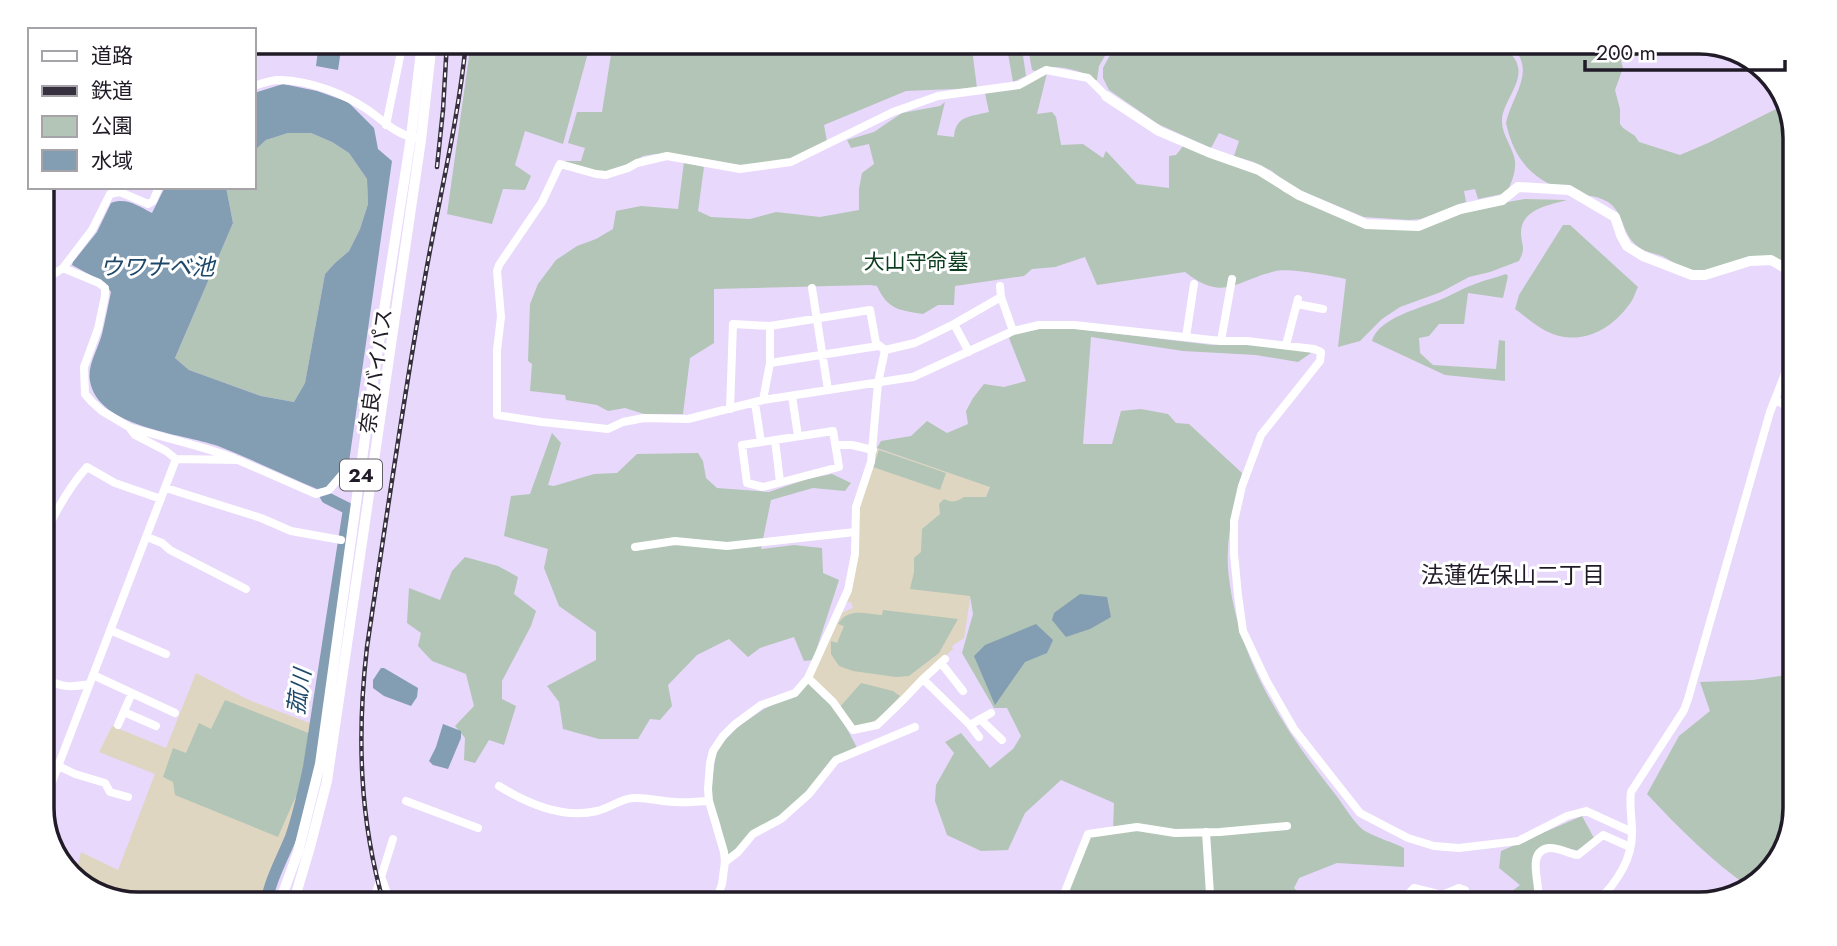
<svg xmlns="http://www.w3.org/2000/svg" width="1837" height="946" font-family="Jost,'Noto Sans JP',sans-serif">
<style>
.education{fill:#dfd6c1}
.green{fill:#b2c5b6}
.water{fill:#839db3}
.lines{fill:none;stroke-linecap:round;stroke-linejoin:round}
.river{stroke:#839db3;stroke-width:12}
.minor{stroke:#fff;stroke-width:8}
.major{stroke:#fff;stroke-width:10}
.highway{stroke:#fff;stroke-width:10}
.rail-casing{stroke:#37303f;stroke-width:4.5}
.rail{stroke:#fff;stroke-width:2;stroke-dasharray:5;stroke-linecap:butt}
.labels{text-anchor:middle;stroke-width:6;stroke-linejoin:round;paint-order:stroke}
.shield{fill:#fff;stroke:#645f68;stroke-width:2}
.shield-label{font-size:19px;font-weight:bold;fill:#211b27}
.park-label{font-size:21px;fill:#0d3d1f;stroke:#fff}
.street-label{font-size:21px;fill:#211b27;stroke:#fff}
.water-label{font-size:23px;font-style:italic;fill:#1d4869;stroke:#fff}
.neighbourhood-label{font-size:23px;fill:#211b27;stroke:#fff}
.rim{fill:none;stroke:#211b27;stroke-width:3.5}
</style>
<rect width="100%" height="100%" fill="#e8d8fb"/>
<!-- education -->
<path class="education" d="M876 448 990 486 986 497 964 638 952 646 953 649 873 725 856 728 810 678 841 613 853 608 851 602 845 603 860 507Z
M196 673 249 700 315 725 302 799 290 844 270 885 267 904H138L96 894 75 876 81 852 118 870 155 774 99 752 112 726 166 748Z"/>
<!-- green -->
<path class="green" d="M471 42H591L563 144 525 131 515 165 531 176 525 190 503 189 492 224 447 214Z
M613 42H966L967 49H972L977 88 906 91 824 125 827 142 788 162 737 168 667 154H655L643 156 627 166 604 173 563 161H581L585 148 568 143 577 112H602Z
M1006 42H1021L1026 76 1013 82Z
M1027 42H1113L1099 66 1097 80H1095C1082 69 1049 62 1035 71L1032 70Z
M1117 42H1498C1505 50 1516 55 1518 67 1522 83 1503 103 1502 119 1501 135 1513 146 1515 161 1516 173 1511 183 1507 193L1478 199 1475 189 1464 191 1466 202 1421 219 1409 220 1364 217 1290 186 1272 171 1254 162 1234 156 1239 141 1219 133 1211 148 1158 124 1109 90 1103 78V68Z
M1516 42H1637L1621 61 1623 68 1615 90 1620 109V124L1623 128 1635 136 1639 142 1680 155 1708 143 1780 107 1784 100 1795 132V270L1777 261 1689 273C1680 268 1671 260 1662 256 1651 252 1641 252 1633 242 1622 230 1623 212 1608 202 1595 194 1580 196 1566 191 1531 179 1514 159 1506 123 1511 97 1535 74 1515 50L1519 46Z
M1047 73 1037 114 1052 112 1056 117 1061 145 1083 144 1103 158 1106 151 1137 184 1169 188V156L1176 155 1184 145 1265 175 1284 192 1366 227 1421 229 1461 212 1496 204 1525 199 1567 200C1550 205 1520 209 1521 234 1522 248 1526 247 1519 261L1490 272 1469 277 1441 292 1400 307 1382 319 1360 341 1338 347 1346 279C1331 276 1290 268 1276 271 1236 280 1224 303 1185 272L1097 285 1085 257 1055 267 1032 269 1024 276 955 286 954 305H938L923 314C899 310 888 310 877 286L870 285 714 289V343L690 358 683 414H644L625 408 608 411 597 405 566 400 565 395 530 391 532 364 528 361 530 304 538 284 556 260 577 246 596 239 613 229 616 211 641 206 678 209 684 162 704 167 698 211 711 217 750 219 776 212 820 217 859 210V189L862 173 874 164 869 144 851 148 847 140 874 132 902 113 940 106 945 102 937 135 954 137C956 115 970 117 989 112L985 93Z
M288 133H311L332 142 349 153 367 179 368 204 360 229 349 251 335 263 325 274 305 383 294 402 261 396 189 370 175 358 233 223 226 187H254V151L266 140Z
M1563 225H1570L1638 287C1635 293 1633 301 1628 306 1609 332 1577 347 1546 331 1535 326 1525 316 1515 309L1519 295Z
M1506 274 1508 276 1503 298 1468 293 1464 324H1439L1429 336 1419 338 1420 353 1433 365 1496 369 1499 340 1505 341V381L1445 375 1372 341C1378 318 1421 308 1440 300 1452 295 1463 288 1475 284 1485 280 1495 278 1506 274Z
M1061 327 1212 345H1259L1310 352 1311 353 1298 362 1256 355 1183 351 1091 337 1083 444H1112L1121 411 1141 409 1168 414 1176 423 1189 424 1242 473C1234 508 1224 541 1229 578 1239 661 1284 730 1335 794 1343 804 1355 825 1365 831 1377 838 1392 842 1404 848V867L1337 863 1299 878 1294 888 1310 904H1062L1088 837 1113 832 1114 803 1061 780 1025 813 1008 850 981 851 947 835 935 801 936 785 954 753 945 742 961 733 990 768 1013 749 1021 736 1007 708H994L962 653 973 614 970 596 910 589 914 572V558L921 552 922 529 940 514 939 504 944 499C952 503 956 502 964 497H986L990 487 877 448 881 441 911 436 927 421 947 433 968 424 966 411 973 398 984 384 1004 387 1026 381 1009 338C1023 326 1043 327 1061 327Z
M552 433 561 443 548 485 554 486 594 474 617 473 637 454 698 453 703 461 706 478 717 488 769 492 807 479 832 474 851 483 845 491 813 488 771 500 761 549 794 545 822 548 823 573 839 580 813 660 804 661 794 637 760 648 748 657 729 639 697 655 668 685 672 706 660 720 650 719 638 739H599L563 729 559 702 547 686 596 660V632L559 606 544 568 548 549 504 536 511 496 530 494Z
M879 450 946 473 940 490 873 467Z
M465 557 498 566 518 577 514 594 536 611 531 626 502 681V699L516 706 504 745 489 740 475 763 464 760 465 738 455 726 474 706 466 674 432 661 418 646 421 633 407 623 409 588 440 600 452 571Z
M883 610 958 619 939 653 909 676 896 677 853 671 839 666 831 654V641L837 643 844 626 838 624C848 607 866 614 882 615Z
M1794 674 1795 675V808L1785 850 1751 888C1712 862 1679 828 1647 794L1679 736 1710 711 1700 682 1753 680Z
M807 683C825 689 850 732 858 750L830 761 808 793 738 850 727 856 720 823 712 800 711 791 715 759 719 746 739 726 764 709 793 695Z
M861 683 893 691 900 696C885 712 879 723 856 727L848 721 839 708Z
M225 700 311 734 300 794 295 798 278 837 175 795 173 782 163 777 173 748 186 753 199 723 211 729Z
M1582 816 1594 838 1579 851 1555 845 1536 854C1536 890 1544 904 1501 904L1502 899 1520 885 1499 868 1501 851Z"/>
<!-- water -->
<path class="water" d="M319 42 342 43 338 70 316 66Z
M283 84 317 91 348 102 374 128 378 149 392 161 349 462 325 488 317 489C284 475 251 459 218 446 181 433 98 428 90 381 87 366 98 349 102 334 105 321 108 306 111 292L105 283 72 265 73 262 97 232 111 203C126 197 138 206 152 213L165 187H226L233 223 175 358 189 370 261 396 294 402 305 383 325 274 335 263 349 251 360 229 368 204 367 179 349 153 332 142 311 133H288L266 140 254 151V93Z
M1080 594 1107 597 1111 617 1090 629 1066 637 1052 620 1054 613Z
M1036 624 1053 640 1047 653 1025 662 995 705 974 656 985 645Z
M381 668H384L418 688 417 697 411 706 384 696 373 688V680Z
M443 724 461 731V738L448 769 433 765 429 761 436 747Z"/>
<g class="lines">
<!-- river -->
<path class="river" d="M266 904C270 880 282 859 291 837 299 814 304 791 309 767L349 509 327 498 325 494"/>
<!-- minor -->
<path class="minor" d="M254 86C262 83 271 80 280 80 311 81 343 93 368 110 384 121 395 134 415 138
M1106 96 1088 78 1046 70 1019 85 938 96 893 112 791 162 740 169 667 156 637 163 628 168 606 175 596 174 560 164 542 202 499 265 497 271 501 317 497 350V415L542 422 608 429 623 422 644 418 688 419 763 400 913 377 1013 331 1039 325H1074L1221 341H1247L1314 349 1321 352 1320 361 1261 435 1242 486 1234 521V554L1238 595 1243 631 1266 680 1294 729 1360 813 1408 838 1434 846 1459 848 1518 841 1567 816 1586 811 1632 832
M386 125 403 42
M63 268 99 283 105 288V296L98 329 84 367 85 394 92 402 102 411 129 427 135 435 166 451 176 459 238 460 316 494 329 490 350 465 363 463
M42 272 54 274 63 268 92 230 110 194 120 192 148 204 153 201 159 187
M1000 286 1001 297 1013 331
M812 288 828 390
M1297 304 1323 309
M954 324 969 352
M1186 337 1194 284
M1221 341 1232 279
M1286 345 1298 299
M885 350 915 343 954 324 1001 297
M770 363 878 346
M792 396 798 436
M1775 399 1795 412
M763 400 770 363V326
M755 403 761 442
M129 427C164 438 200 445 234 458
M833 431 839 467 763 487 747 483 742 445Z
M775 440 780 482
M837 445H852L873 450
M166 488 261 518 291 531 341 540
M147 537 162 543 170 550 246 589
M42 540C54 514 68 488 87 467L115 483 161 499
M635 547 675 541 727 546 855 532
M110 630 166 654
M941 663 963 691
M93 675 175 713
M42 678C62 687 68 688 89 684
M808 678 833 702 853 730 877 725 903 700 923 679 970 725 979 737
M923 679 945 659
M124 712 156 726
M980 719 1002 740
M118 725 132 693
M970 725 991 713
M42 758 75 774 105 783 110 792 128 797
M499 786C528 804 564 819 597 811 610 808 620 799 633 798 648 797 662 802 676 802 687 803 698 801 709 801
M406 801 478 828
M42 808 176 459
M1206 832 1210 894
M725 862 738 852 753 834 781 819 809 794 836 760 915 727
M382 879 388 896 417 904
M1548 895 1557 904
M717 898 730 904
M372 904C380 882 386 861 393 839
M715 904 722 884 725 862 724 852 709 801 708 789 710 763 713 751 723 736 734 725 761 705 795 693 808 678 848 590 855 554 856 507 871 462 878 383 885 350 876 343 870 310 770 326 733 324 730 409
M1060 904 1088 834 1137 827 1175 833 1220 832 1287 826
M1410 904 1405 898 1414 888 1442 895 1459 888 1465 890 1472 904
M1526 904 1538 895C1540 882 1526 851 1549 848 1559 847 1569 854 1578 855L1603 835 1630 847
M1595 904C1615 885 1633 860 1632 831 1632 818 1629 805 1631 792L1684 710 1688 699 1770 412 1795 348"/>
<!-- major -->
<path class="major" d="M1106 96 1159 131 1208 152 1259 170 1299 195 1366 224 1418 226 1460 209 1502 200 1518 187 1569 190 1615 217 1621 235 1627 246 1643 256 1692 275H1705L1750 261 1771 260 1795 274"/>
<!-- highway -->
<path class="highway" d="M279 904 298 852 320 764 372 387 411 137 422 42
M293 904 310 847 327 781 421 140 432 42"/>
<defs>
<path id="rail" d="M437 167 443 110 447 42
M384 904C359 819 357 734 367 647 385 527 402 408 423 289 437 206 458 125 466 42"/>
</defs>
<!-- rail casing -->
<use href="#rail" class="rail-casing"/>
<!-- rail -->
<use href="#rail" class="rail"/>
</g>
<g class="labels">
<!-- shield labels -->
<rect class="shield" x="340" y="459.5" width="42" height="31" rx="5"/>
<g class="shield-label">
<text x="361" y="482">24</text>
</g>
<!-- park labels -->
<g class="park-label">
<text x="916" y="269">大山守命墓</text>
</g>
<!-- street labels -->
<g class="street-label">
<text transform="translate(376 371) rotate(-82)" y="7">奈良バイパス</text>
</g>
<!-- water labels -->
<g class="water-label">
<text x="157" y="275">ウワナベ池</text>
<text transform="translate(299 692) rotate(-81)" y="8">菰川</text>
</g>
<!-- neighbourhood labels -->
<g class="neighbourhood-label">
<text x="1513" y="583">法蓮佐保山二丁目</text>
</g>
</g>
<!-- crop -->
<path d="M0 0H1837V946H0ZM138 54H1699A84 84 0 0 1 1783 138V808A84 84 0 0 1 1699 892H138A84 84 0 0 1 54 808V138A84 84 0 0 1 138 54Z" fill="#fff" fill-rule="evenodd"/>
<path class="rim" d="M138 54H1699A84 84 0 0 1 1783 138V808A84 84 0 0 1 1699 892H138A84 84 0 0 1 54 808V138A84 84 0 0 1 138 54Z"/>
<!-- legend -->
<rect x="28" y="28" width="228" height="161" fill="#ffffff" stroke="#a6a4a9" stroke-width="2"/>
<rect x="42" y="51" width="35" height="10" fill="#ffffff" stroke="#a6a4a9" stroke-width="2"/>
<text x="91" y="63" font-size="21" fill="#211b27">道路</text>
<rect x="42" y="86" width="35" height="10" fill="#37303f" stroke="#a6a4a9" stroke-width="2"/>
<text x="91" y="98" font-size="21" fill="#211b27">鉄道</text>
<rect x="42" y="116" width="35" height="21" fill="#b2c5b6" stroke="#a6a4a9" stroke-width="2"/>
<text x="91" y="133" font-size="21" fill="#211b27">公園</text>
<rect x="42" y="150" width="35" height="21" fill="#839db3" stroke="#a6a4a9" stroke-width="2"/>
<text x="91" y="168" font-size="21" fill="#211b27">水域</text>
<!-- scale -->
<path d="M1585 60v10h200v-10" fill="none" stroke="#211b27" stroke-width="3.5"/>
<text x="1596" y="60" font-size="21" fill="#211b27" stroke="#ffffff" stroke-width="5" paint-order="stroke">200 m</text>
</svg>
